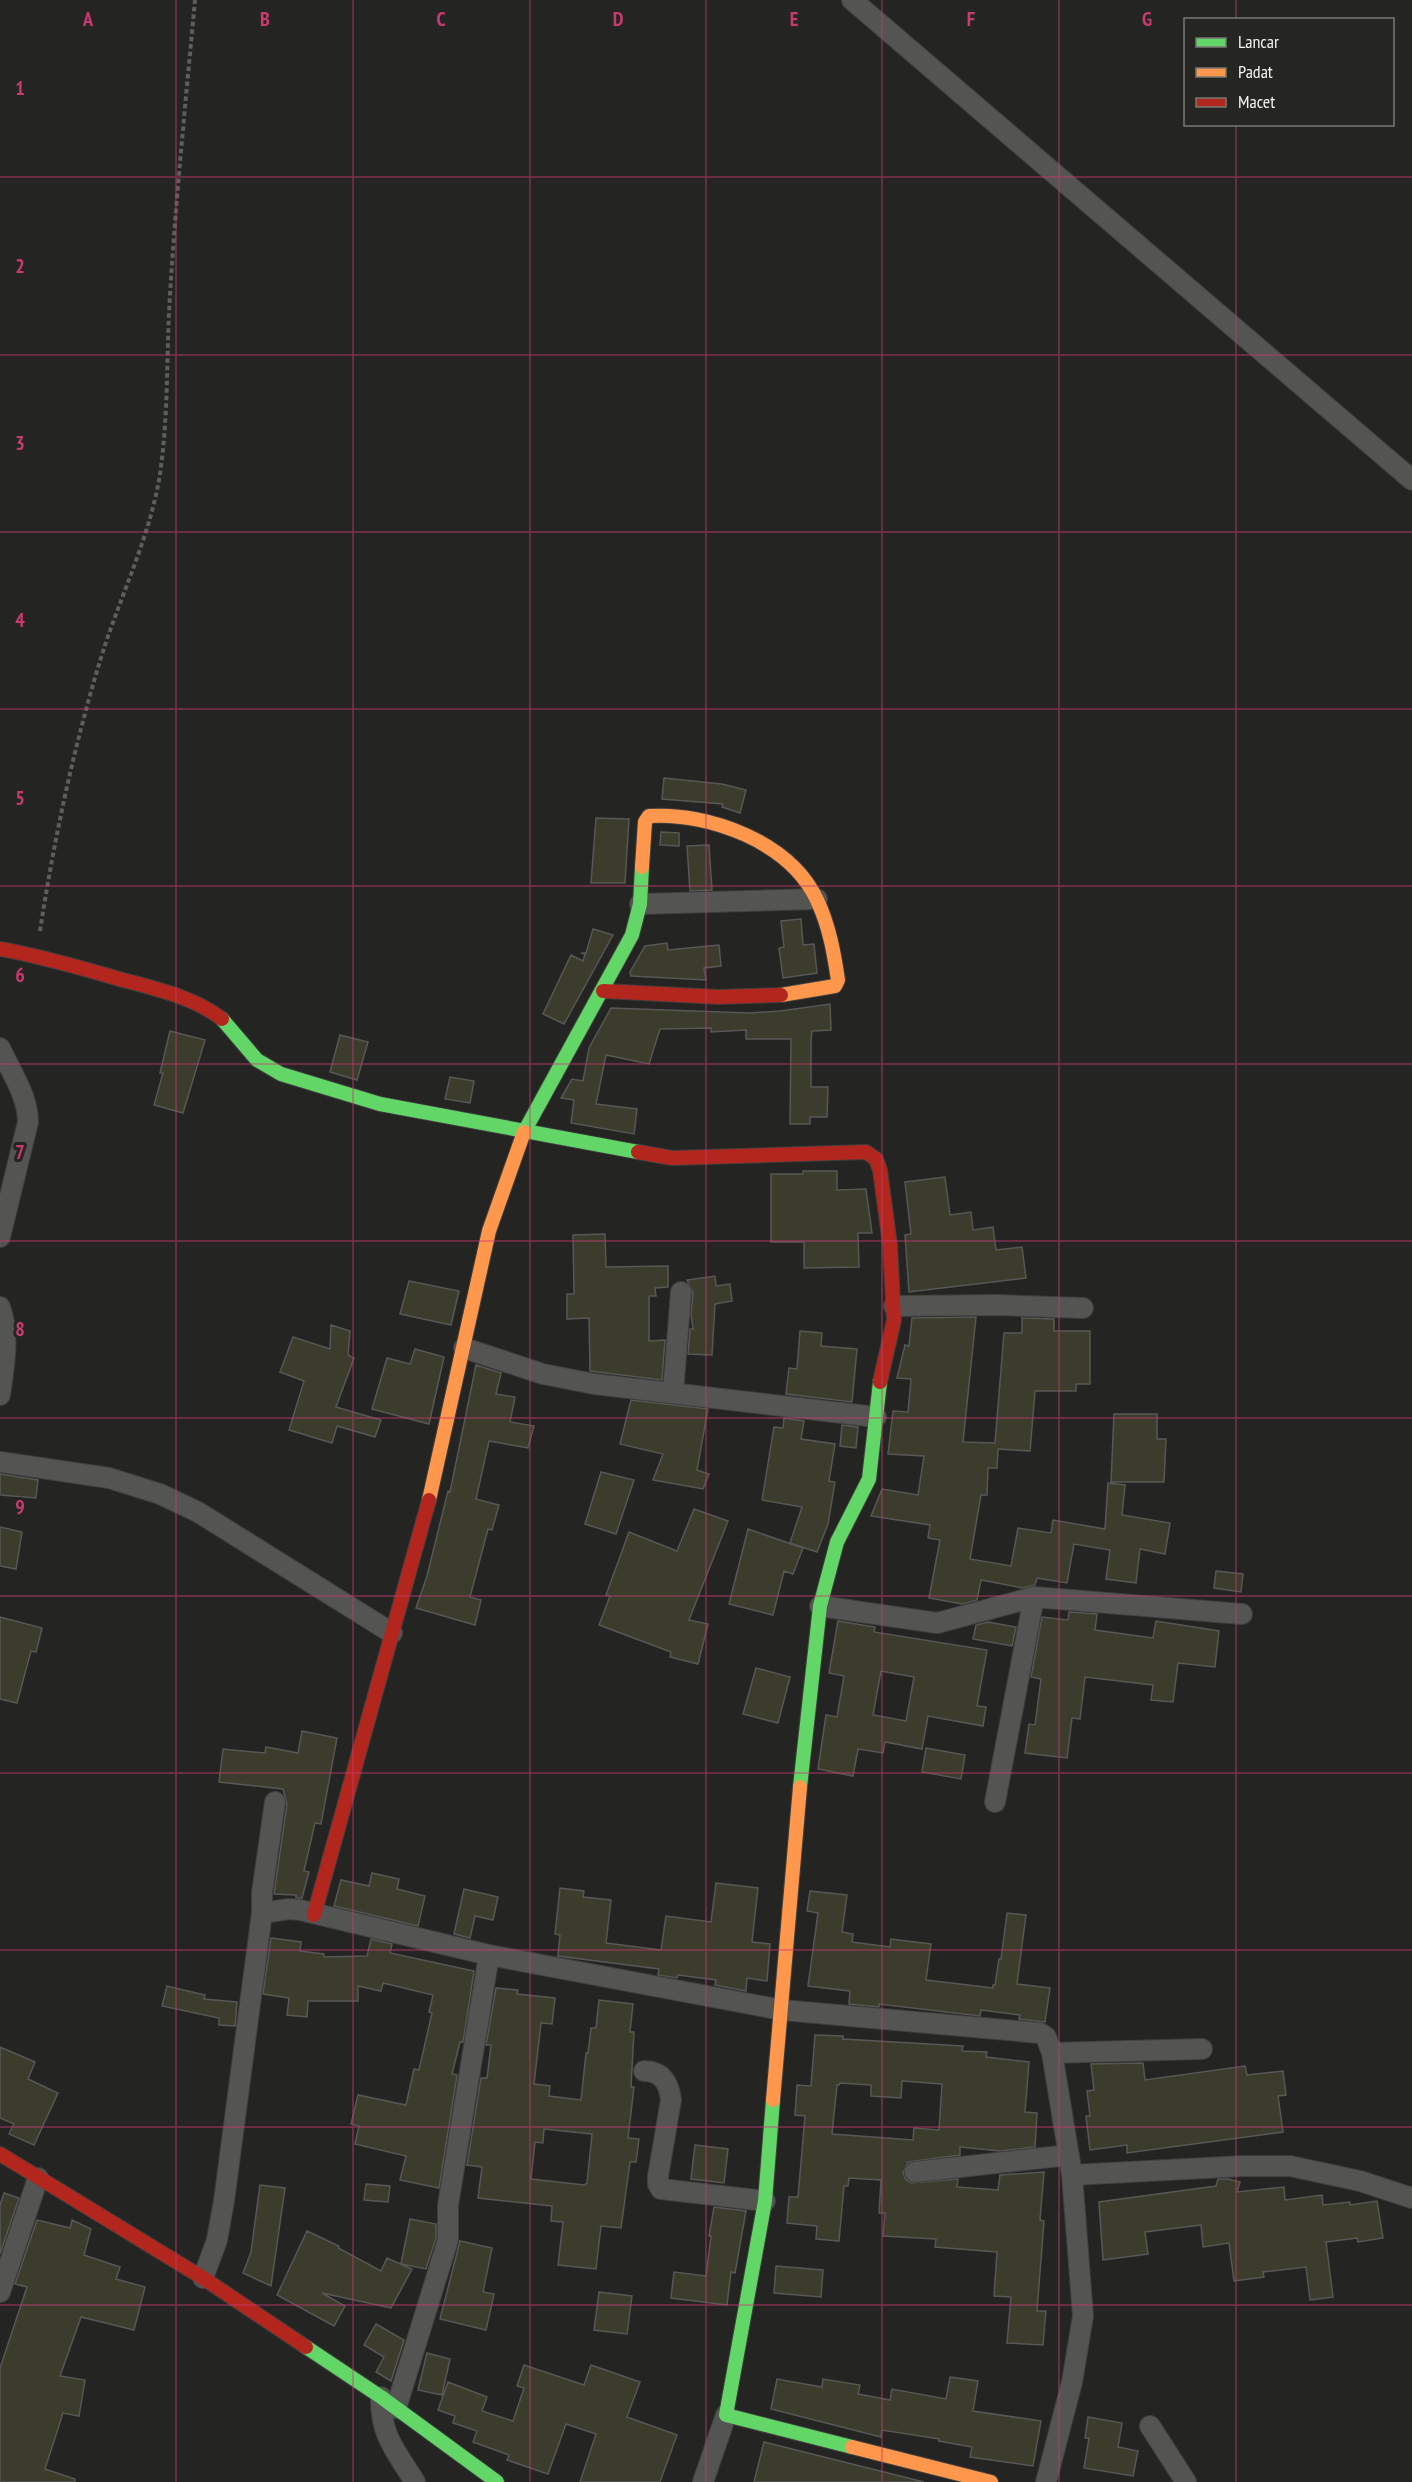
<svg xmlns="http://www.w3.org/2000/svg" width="1412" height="2482" font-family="'PT Sans Narrow',sans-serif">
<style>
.building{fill:#3b3c2b;stroke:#575856;stroke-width:1.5;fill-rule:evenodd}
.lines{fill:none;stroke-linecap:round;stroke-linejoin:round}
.street-casing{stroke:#3f3f3f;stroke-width:22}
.fast-casing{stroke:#3f3f3f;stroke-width:16}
.slow-casing{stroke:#3f3f3f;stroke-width:16}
.jam-casing{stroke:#3f3f3f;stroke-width:16}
.path{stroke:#5e5e5e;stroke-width:4;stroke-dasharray:4.5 3;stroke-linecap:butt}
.street{stroke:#545453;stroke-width:20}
.fast{stroke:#63d668;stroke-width:14}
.slow{stroke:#ff974d;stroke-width:14}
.jam{stroke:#b3261e;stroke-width:14}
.grid{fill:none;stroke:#ca3972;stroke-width:1.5;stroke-opacity:0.55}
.grid-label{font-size:20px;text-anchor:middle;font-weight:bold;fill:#ca3972;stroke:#252522;stroke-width:6;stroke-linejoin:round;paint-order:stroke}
</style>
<rect width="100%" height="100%" fill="#242423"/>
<!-- building -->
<path class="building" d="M664 778 722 784 746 790 740 813 722 807 723 804 662 799Z
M596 818 629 819 625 883H591Z
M661 832 679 833V846L660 845Z
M709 845 712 890 690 891 687 846Z
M801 919 803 945 814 944 817 973 783 978 779 948 784 947 781 921Z
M593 929 613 935 564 1024 543 1014 571 955 583 961 585 954 581 953H586Z
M667 943 668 950 719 945 721 966 704 968 706 980 631 976 630 972 645 946Z
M830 1004 831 1030 812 1031 811 1040V1087H828L827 1117H810V1124H790L791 1039H746V1030L711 1032V1028L660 1029 649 1064 606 1055 596 1104 637 1109 634 1134 571 1123 574 1100 561 1098 572 1079 583 1081 589 1048 611 1008 749 1013 780 1011Z
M170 1031 205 1040 183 1113 154 1105 163 1073H160Z
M340 1035 368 1042 357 1080 330 1072Z
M450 1077 474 1081 470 1103 445 1099Z
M803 1171H837V1190L866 1189 872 1233H858L859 1267 804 1268V1242H771V1174H803Z
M945 1177 950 1215 971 1212 973 1230 993 1227 996 1250 1022 1247 1026 1278 909 1292 905 1235 911 1234 905 1182Z
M605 1234 606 1267 668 1266V1287L655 1288 656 1296H649V1341L665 1340 662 1380 590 1371 589 1318 567 1319V1294H574L573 1235Z
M715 1276 716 1286 730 1284 732 1301 715 1304 712 1355 688 1354 690 1329H693L691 1314 693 1293 687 1280Z
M409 1281 459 1291 451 1325 400 1314Z
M976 1317 963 1442 995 1443 1004 1333H1022V1318L1054 1319V1331H1090V1384H1076V1391H1035L1030 1451 998 1449 997 1468H988L987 1495H981L970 1559 1011 1566 1018 1528 1051 1533 1053 1520 1105 1529 1108 1483 1125 1485 1122 1515 1170 1523 1165 1554 1140 1549 1136 1583 1106 1579 1110 1550 1074 1544 1067 1583 1037 1578 1035 1585 1023 1588 981 1580 977 1600 962 1604 929 1598 940 1540 928 1538 930 1525 871 1516 882 1489 918 1495 924 1456 888 1454 893 1411 908 1412 911 1379 897 1378 905 1345 909 1346 912 1318Z
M331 1325 350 1331 348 1355 354 1358 336 1407 381 1420 375 1437 337 1426 332 1443 289 1430 304 1381 280 1372 293 1337 330 1349Z
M800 1331 822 1333 821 1346 857 1349 852 1402 786 1394 789 1368 797 1369Z
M415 1349 444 1357 429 1424 372 1409 387 1358 410 1364Z
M476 1365 501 1373 496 1394 515 1397 510 1422 534 1426 528 1448 489 1441 476 1499 499 1505 492 1530 488 1529 470 1597 481 1600 475 1625 416 1608 427 1576 448 1491 450 1492Z
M631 1400 708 1409 697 1470 709 1474 703 1489 653 1480 663 1454 620 1444Z
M1114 1414H1157V1439H1166L1164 1482H1111Z
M784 1418 804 1421 801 1439 835 1444 829 1481 835 1482 828 1524 817 1552 790 1543 802 1507 762 1500 774 1427 783 1428Z
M842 1425 858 1427 856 1448 840 1446Z
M601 1472 634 1480 616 1534 585 1524Z
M0 1474 38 1480 36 1498 0 1495Z
M694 1509 728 1521 689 1620 708 1624 698 1664 670 1657 671 1652 599 1625 610 1596 606 1595 629 1532 677 1551Z
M0 1527 22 1532 16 1569 0 1566Z
M748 1529 803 1548 793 1574 784 1571 773 1615 729 1604Z
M1216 1571 1243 1574 1241 1592 1214 1588Z
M1069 1612 1097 1614 1095 1630 1153 1638 1156 1621 1219 1631 1215 1667 1178 1663 1173 1702 1151 1700 1153 1685 1085 1677 1080 1719 1072 1718 1067 1758 1025 1753 1029 1724 1035 1725 1041 1679 1031 1677 1042 1617 1068 1620Z
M0 1617 42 1628 36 1652 31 1651 17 1703 0 1699Z
M838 1621 875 1627 874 1632 987 1650 977 1706 986 1707 983 1726 928 1716 922 1749 885 1742 883 1753 858 1749 853 1776 818 1769 826 1715 837 1717 844 1676 829 1673ZM881 1671 914 1677 906 1721 873 1715Z
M988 1622 1016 1627 1012 1646 973 1639 976 1625Z
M756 1668 790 1677 778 1723 743 1714Z
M302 1731 337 1738 321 1824 315 1823 304 1871 309 1872 302 1898H296V1895L274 1894 287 1804 283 1789 219 1782 223 1749 265 1753 266 1747 298 1753Z
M926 1748 965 1755 961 1779 922 1772Z
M372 1873 399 1879 397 1889 425 1896 418 1926 334 1906 341 1880 369 1886Z
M716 1883 758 1888 752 1942 770 1944 767 1981 747 1978 746 1991 715 1985 716 1980 678 1975 677 1978 658 1975 659 1969 558 1956 560 1935 555 1934 560 1888 584 1891 583 1897 611 1900 606 1943 661 1950 666 1916 711 1922Z
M464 1889 498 1897 493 1920 475 1916 470 1938 454 1934Z
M810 1891 847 1895 842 1932 853 1934 852 1942 890 1947 891 1939 931 1944 926 1980 993 1988V1985H995L999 1959H1001L1007 1913 1026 1915 1017 1984 1050 1988 1045 2022 1019 2019 1020 2015 981 2010 980 2016 879 2004V2007L849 2004 850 1991 808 1986 818 1913 807 1911Z
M271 1938 301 1942 300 1951 324 1954V1957L367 1956 371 1939 392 1944 390 1953 474 1971 463 2042H460L452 2074 457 2075 439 2188 400 2180 406 2156 355 2144 359 2126 351 2124 358 2095 406 2105 414 2069 419 2070 432 2013 429 2012 433 1995 383 1983 381 1991 358 1986V2001H308L307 2017 287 2015 289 1998 263 1994Z
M167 1986 205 1995 204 1999 237 2002 235 2026 219 2025V2018L162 2006Z
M496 1988 518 1990 517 1994 555 1998 552 2024 541 2023 534 2084 550 2086 549 2096 581 2100 586 2053H588L591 2028H596L599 2000 633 2004 630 2032H634L631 2087H634L628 2138 639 2139 636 2162H630L621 2228 601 2226 596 2269 558 2265 563 2222 551 2221 552 2206 478 2198 482 2167 467 2165 481 2078H487L491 2045H486ZM544 2129 592 2134 587 2183 584 2185 531 2179 535 2142 543 2143Z
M815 2035 843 2036V2039L963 2046 962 2051 987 2052 986 2057 1029 2062 1025 2112 1037 2113 1035 2147 1000 2151 960 2147V2155L908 2162 903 2173 906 2180 911 2183 958 2179 957 2187 998 2190 1000 2175 1044 2172 1040 2220 1044 2221 1037 2311H1046L1043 2345 1007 2343 1011 2297 994 2296 997 2252 935 2247 936 2239 883 2236 885 2213H879L881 2180 849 2178 848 2186H844L839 2241 816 2239 817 2226 787 2223 789 2197H798L805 2116 795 2115 797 2085 811 2086ZM902 2081 942 2084 939 2130 914 2128 913 2140 832 2134 837 2085H839L840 2083 871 2085V2096L901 2098Z
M0 2047 35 2062 28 2079 58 2093 34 2145 9 2134 14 2124 0 2118Z
M1143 2063 1145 2080 1245 2066 1247 2075 1283 2071 1286 2095 1278 2096 1283 2132 1127 2153V2145L1090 2150 1086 2116H1090L1087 2091 1094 2090 1091 2064Z
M695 2145 728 2149 724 2183 691 2179Z
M1218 2179H1228L1240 2182 1237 2192 1284 2187 1285 2200 1322 2195 1323 2205 1350 2202V2205L1377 2201 1383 2238 1358 2242 1357 2238 1326 2242 1333 2297 1310 2300 1306 2267 1263 2272 1264 2277 1234 2281 1229 2243 1203 2247 1201 2225 1145 2232 1148 2254 1103 2260 1099 2202 1216 2186Z
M366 2184 390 2186 388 2202 364 2200Z
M260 2185 285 2188 271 2286 243 2273 251 2252Z
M4 2193 19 2198 0 2254V2205Z
M714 2207 746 2211 735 2273 731 2272 727 2305 671 2298 674 2272 706 2276 711 2236H709Z
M410 2219 436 2224V2238L426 2269 401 2264Z
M37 2220 70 2228 72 2220 91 2229 84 2255 120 2267 116 2279 145 2287 134 2330 81 2317 60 2376 85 2380 79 2416 63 2413 45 2469 75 2479V2482H0V2368L27 2287 15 2284Z
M307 2231 339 2246 338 2248 381 2271 387 2258 412 2269 391 2308 322 2293 345 2306 334 2326 277 2295Z
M460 2241 492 2248 483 2292 494 2294 486 2330 440 2319Z
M776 2266 823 2270 821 2297 774 2293Z
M599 2292 632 2296 627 2334 594 2330Z
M376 2324 404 2340 391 2381 376 2372 384 2357 364 2345Z
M427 2353 450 2359 442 2395 418 2390Z
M524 2365 584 2385 591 2365 640 2382 627 2417 677 2435 660 2482H580L596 2434 566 2424 548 2474 507 2460 509 2455 473 2442 477 2431 453 2423 455 2416 438 2410 448 2382 487 2397 482 2411 513 2421 524 2388 517 2386Z
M950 2377 978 2381 973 2411 1041 2421 1033 2466 970 2457 972 2447 939 2441V2439L882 2430 881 2437 771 2409 777 2379 822 2387 823 2379 860 2385 858 2394 890 2400 892 2389 946 2399Z
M1088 2417 1122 2423 1118 2447 1138 2451 1133 2476 1084 2468 1089 2438H1085Z
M764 2442 924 2482H754Z"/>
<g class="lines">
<defs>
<path id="street" d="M852 0 1412 480
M640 904 817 899
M0 1048C11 1072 28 1096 28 1122L0 1237
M894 1306 996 1305 1083 1308
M0 1307C10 1335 4 1367 0 1395
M464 1348 543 1374 594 1384 876 1417
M673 1393 681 1292
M0 1462 109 1478 160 1494 198 1512 392 1633
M820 1606 937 1623 1034 1597 1242 1614
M995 1802 1034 1597
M262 1913V1893L275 1802
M1052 2053 1202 2049
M644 2071C662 2071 669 2083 671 2100L658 2176V2184L661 2189 765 2201
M915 2172 1069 2155
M1072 2175 1243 2166H1290L1360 2181 1412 2198
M203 2278 217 2240 224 2201 262 1913 289 1909 300 1910 489 1955 782 2010 1040 2033 1046 2037 1052 2053 1072 2175 1083 2316 1072 2382 1046 2482
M0 2292 38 2178
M381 2397C380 2435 396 2451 415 2482
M396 2408 448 2240V2205L489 1955
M1150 2426 1186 2482
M703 2482 726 2415"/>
<path id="fast" d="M222 1019 257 1060 281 1074 380 1104 638 1152
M524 1132 632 935 640 904 642 867
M800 1787 820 1606 837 1542 869 1479 880 1382
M773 2100 765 2201 726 2415 852 2447
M306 2347 381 2397 497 2482"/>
<path id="slow" d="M642 867 645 822 649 816C709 812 790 842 817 900 829 925 834 953 838 980L835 986 781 995
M429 1500 489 1231 524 1132
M773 2100 800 1787
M852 2447 991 2482"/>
<path id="jam" d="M0 949C40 956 77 967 116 978 151 988 193 996 222 1019
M603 991 719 997 781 995
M638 1152 672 1158 866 1152 876 1159 880 1170 890 1245 894 1320 880 1382
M314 1915 429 1500
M0 2154 203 2278 306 2347"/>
</defs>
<!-- street casing -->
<use href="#street" class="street-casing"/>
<!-- fast casing -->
<use href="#fast" class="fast-casing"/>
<!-- slow casing -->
<use href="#slow" class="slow-casing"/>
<!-- jam casing -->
<use href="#jam" class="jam-casing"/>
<!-- path -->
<path class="path" d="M40 931C54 840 73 750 100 661 118 601 148 542 159 480 169 419 166 356 170 295 176 196 186 98 195 0"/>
<!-- street -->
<use href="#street" class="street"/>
<!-- fast -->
<use href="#fast" class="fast"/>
<!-- slow -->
<use href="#slow" class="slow"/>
<!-- jam -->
<use href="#jam" class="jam"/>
</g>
<!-- grid -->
<path class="grid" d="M176 0V2482M353 0V2482M530 0V2482M706 0V2482M882 0V2482M1059 0V2482M1236 0V20M1236 124V2482M0 177H1412M0 355H1412M0 532H1412M0 709H1412M0 886H1412M0 1064H1412M0 1241H1412M0 1418H1412M0 1596H1412M0 1773H1412M0 1950H1412M0 2127H1412M0 2305H1412"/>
<g class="grid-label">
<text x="88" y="26">A</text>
<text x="265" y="26">B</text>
<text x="441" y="26">C</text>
<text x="618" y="26">D</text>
<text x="794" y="26">E</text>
<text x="971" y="26">F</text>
<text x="1147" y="26">G</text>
<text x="20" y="95">1</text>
<text x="20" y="273">2</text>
<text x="20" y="450">3</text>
<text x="20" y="627">4</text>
<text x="20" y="805">5</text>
<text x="20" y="982">6</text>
<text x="20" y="1159">7</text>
<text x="20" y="1336">8</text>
<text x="20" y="1514">9</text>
</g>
<!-- legend -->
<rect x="1184" y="18" width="210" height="108" fill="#252522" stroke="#787876" stroke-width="1.5"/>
<rect x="1196" y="38" width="30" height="9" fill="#63d668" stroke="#787876" stroke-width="1.5"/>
<text x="1238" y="48" font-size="18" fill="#f4f5f3">Lancar</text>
<rect x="1196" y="68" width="30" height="9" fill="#ff974d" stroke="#787876" stroke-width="1.5"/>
<text x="1238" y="78" font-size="18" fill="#f4f5f3">Padat</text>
<rect x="1196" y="98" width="30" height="9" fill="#b3261e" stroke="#787876" stroke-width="1.5"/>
<text x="1238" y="108" font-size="18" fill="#f4f5f3">Macet</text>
</svg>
